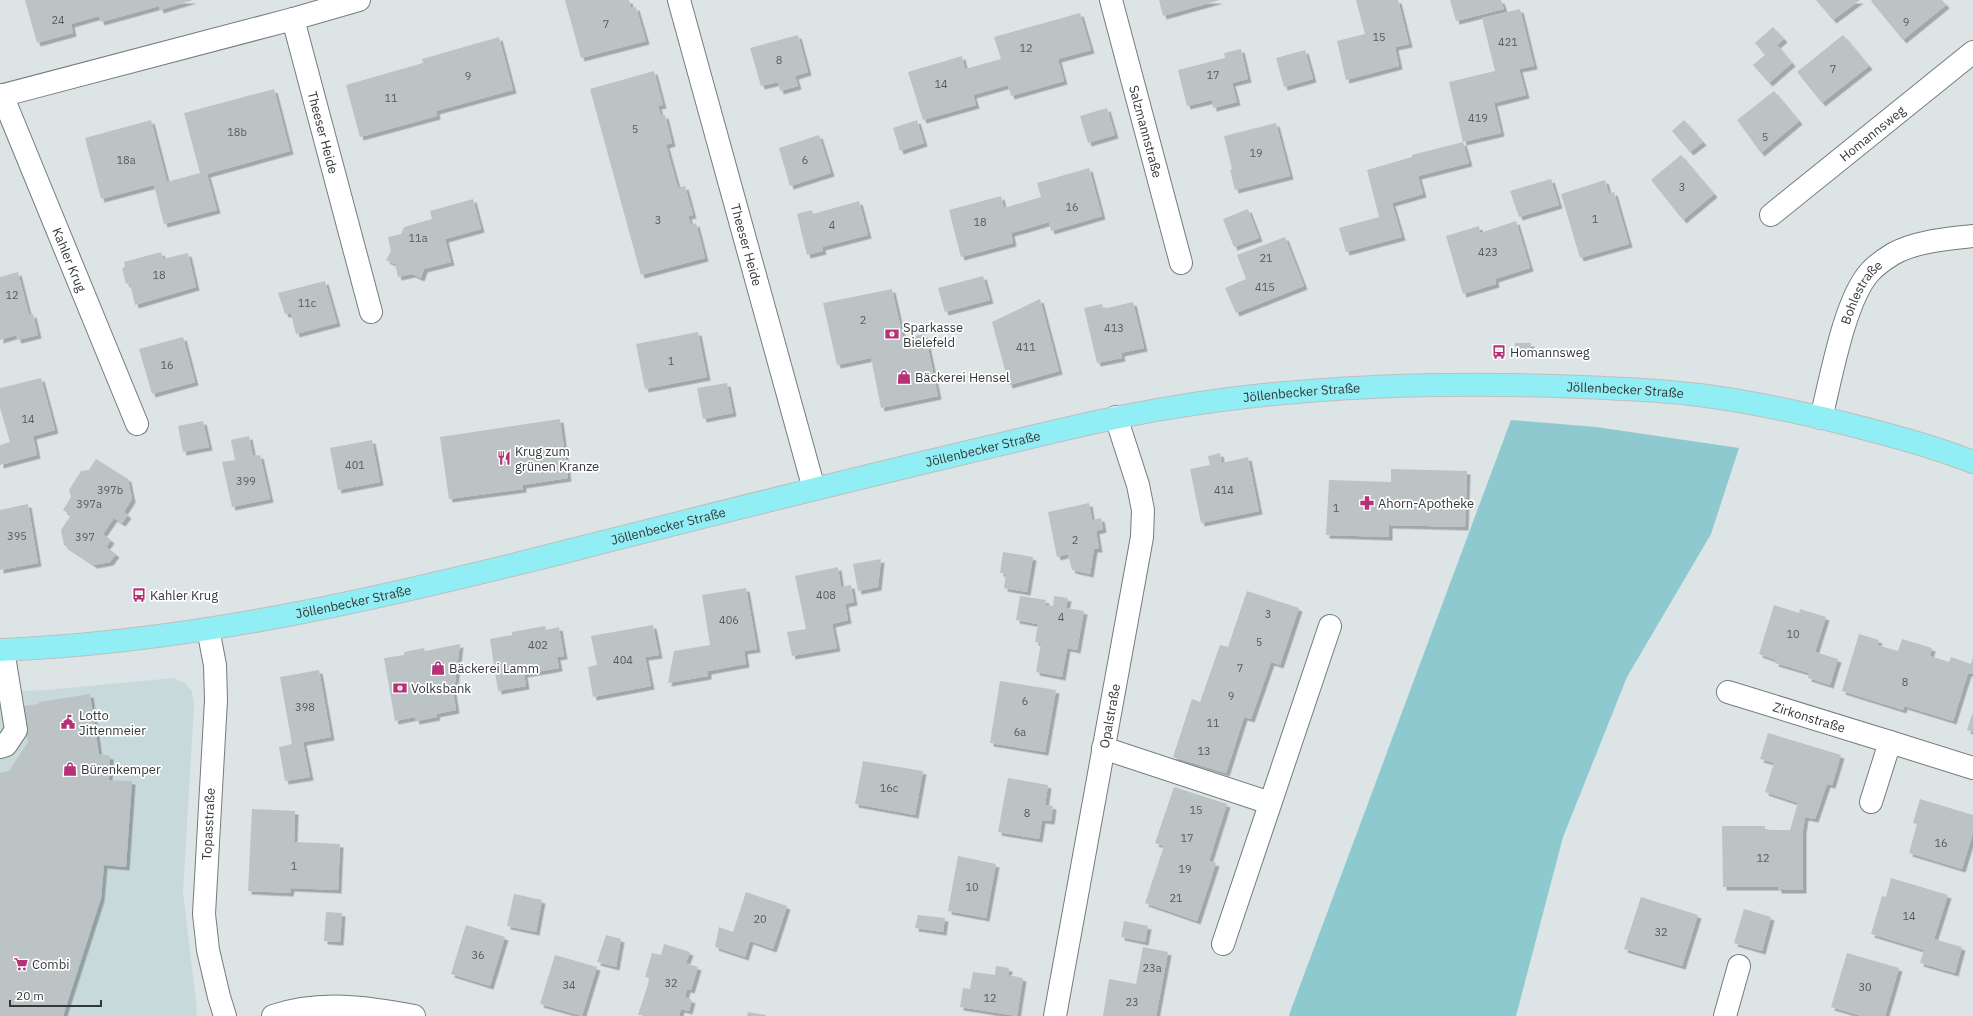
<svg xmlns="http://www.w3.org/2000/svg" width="1973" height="1016" font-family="'IBM Plex Sans',sans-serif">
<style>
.built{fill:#c8d9db}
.green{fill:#8dc9ce}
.building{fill:#bbc3c4;filter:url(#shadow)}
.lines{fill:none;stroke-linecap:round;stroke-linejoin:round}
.minor-casing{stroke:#747c7c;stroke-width:24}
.major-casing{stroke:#bebfbf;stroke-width:24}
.minor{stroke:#fff;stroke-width:22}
.major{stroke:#92eef5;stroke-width:22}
.labels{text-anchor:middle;stroke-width:3.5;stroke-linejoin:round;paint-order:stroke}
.number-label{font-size:11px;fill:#565b5b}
.street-label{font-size:13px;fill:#343838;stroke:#fff}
.poi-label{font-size:13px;fill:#343838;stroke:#fff;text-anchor:start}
</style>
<defs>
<filter id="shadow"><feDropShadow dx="3.5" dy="3.5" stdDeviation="0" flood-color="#0004"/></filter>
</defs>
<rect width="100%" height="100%" fill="#dce4e5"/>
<!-- built -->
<path class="built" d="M174 678 185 683 192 692 194 705 183 893 197 1009 196 1016H0V692L47 690Z"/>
<!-- green -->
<path class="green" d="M1511 420 1596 427 1739 448 1711 534 1627 677 1563 837 1516 1016H1290L1289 1015Z"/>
<!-- building -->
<path class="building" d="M25 0H193L160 10 159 6 101 22 99 16 71 24 73 33 37 43Z
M565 0H629L631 8 636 7 646 41 581 58Z
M1159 0H1220L1163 16Z
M1356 0H1398L1409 44 1395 47 1399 66 1346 80 1337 41 1365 34Z
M1450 0H1501L1504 9 1456 21Z
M1816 0H1860L1833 20Z
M1872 0H1942L1946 5 1903 40 1871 1Z
M1520 9 1534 66 1519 69 1526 95 1494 103 1501 133 1463 142 1449 82 1495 71 1482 18Z
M1080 13 1091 50 1058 59 1064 81 1011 96 1008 85 973 95 976 105 923 120 908 72 962 56 965 69 1001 59 994 37Z
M1773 27 1784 39 1777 45 1792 63 1769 83 1753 65 1765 55 1755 43Z
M798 35 808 72 795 76 798 86 780 91 778 82 761 86 750 48Z
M1843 35 1869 66 1822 103 1797 72Z
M499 37 513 90 436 111 437 116 360 137 346 85 423 63 422 59Z
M1241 49 1248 79 1232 83 1237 102 1213 108 1212 100 1187 106 1178 70 1225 58 1224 53Z
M1305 50 1313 79 1284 87 1276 58Z
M654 71 663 105 658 106 661 116 665 115 672 143 666 145 678 188 685 186 693 215 688 216 691 225 696 223 705 258 641 275 590 89Z
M274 89 290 151 207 174 217 210 164 224 154 185 101 199 85 138 151 120 167 182 200 173 184 113Z
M1774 91 1799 121 1761 153 1737 120Z
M1107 108 1115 135 1088 143 1080 116Z
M917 120 924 143 900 151 893 128Z
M1684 120 1703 142 1690 152 1672 131Z
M1276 123 1290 176 1235 190 1230 170 1232 169 1224 136Z
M819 135 831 173 790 186 779 148Z
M1463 142 1469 163 1418 176 1423 194 1392 203 1402 237 1346 252 1339 228 1379 217 1367 170 1412 157V155Z
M1681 155 1714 194 1683 220 1651 180Z
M1089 168 1102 216 1051 231 1049 222 1029 228 1011 233 1013 243 961 257 949 210 1001 196 1004 208 1041 197 1037 183Z
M1551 179 1559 205 1519 217 1510 191Z
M1605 180 1609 194 1614 192 1629 244 1580 258 1561 194Z
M473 199 481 229 445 239 451 262 424 269 421 278 412 274 398 277 395 264 386 260 391 251 388 237 401 234 404 227 432 219 430 211Z
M859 201 868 235 822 247 823 251 807 255 797 214 812 210 813 214Z
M1248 209 1259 238 1234 247 1223 219Z
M1516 221 1530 268 1495 279 1496 284 1463 294 1446 236 1479 226 1480 233Z
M1285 237 1304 286 1236 313 1225 288 1246 279 1237 255Z
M161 252 163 259 188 253 196 287 135 305 130 283 126 284 122 268 125 267 124 262Z
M18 272 29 315 33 314 38 335 18 340 16 335 0 340V277Z
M983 276 990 300 945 312 938 288Z
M325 281 337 323 296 334 291 314H285L278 293Z
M892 289 903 338 925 334 938 396 881 408 871 358 837 365 823 303Z
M1040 299 1059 371 1009 385 992 322Z
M1133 302 1144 348 1121 353 1122 358 1097 363 1084 308 1102 304 1103 309Z
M698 332 707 377 645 389 636 344Z
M183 337 195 382 152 394 139 349Z
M1515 343H1531V351H1515Z
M41 378 55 430 33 436 37 455 0 465V445L10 442 0 408V388Z
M727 383 733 413 703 419 697 388Z
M560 419 568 478 523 485V489L449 499 440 437Z
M203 421 209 447 183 452 178 426Z
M249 436 253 456 260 455 270 499 232 507 222 462 235 460 231 440Z
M372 440 380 482 338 490 330 448Z
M1220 453 1222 463 1248 457 1259 511 1201 523 1190 469 1210 465 1208 456Z
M96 459 128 479 132 499 124 512 128 515 122 523 114 518 103 534 111 540 106 547 116 554 110 562 94 565 64 545 61 530 71 515 63 510 71 497 69 490 81 471 89 470Z
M1391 469 1467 471 1465 527 1389 525V537L1326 535 1329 480 1391 482Z
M1089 503 1092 520 1101 518 1103 529 1096 531 1099 549H1094L1090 574 1072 570 1068 554 1057 557 1048 512Z
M28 504 38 563 0 570V510Z
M1003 552 1033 557 1027 592 1004 588 1006 574 1000 573Z
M881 559 878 587 858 591 853 564Z
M838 567 841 587 851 585 854 602 845 604 848 620 832 624 837 648 792 656 787 632 806 629 795 576Z
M746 588 757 649 744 651 746 664 708 671V676L668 683 674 651 710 645 702 595Z
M1247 591 1299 608 1280 665 1271 662 1251 719 1244 717 1226 773 1173 757 1192 699 1200 702 1220 645 1228 647Z
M1020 596 1046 600 1045 605 1053 606 1054 596 1068 598 1066 608 1084 611 1077 650 1067 648 1062 677 1036 672 1041 643 1035 642 1038 624 1016 620Z
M1774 605 1799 613 1800 609 1826 617 1815 652 1838 659 1830 685 1808 678 1809 673 1775 663 1776 660 1759 654Z
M653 625 659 655 645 657 651 686 593 697 588 667 597 665 591 636Z
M545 626 546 630 559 627 564 656 557 657 559 668 524 674 526 686 498 691 490 639 512 635V632Z
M1859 634 1879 640 1877 645 1898 651 1902 639 1932 648 1930 656 1949 662 1951 657 1971 664 1973 657V674L1968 673 1953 721 1904 706 1903 710 1842 691Z
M460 644 455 683 452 684 456 710 436 714 437 717 416 721 415 717 395 721 384 658 404 655V652L424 648 425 651Z
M319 670 331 737 303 742 310 777 285 781 279 747 292 744 280 677Z
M1000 681 1056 690 1045 752 990 743Z
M90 694 99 754 110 756 109 780 132 781 126 867 104 865 101 898 63 1016H0V773L9 771 28 742 22 706 39 704V702Z
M1973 712V732L1967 730Z
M1768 733 1841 755 1832 785 1827 784 1815 819 1805 817 1803 830V890H1778V887H1723L1722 826H1765V830H1790L1798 803 1765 792 1774 763 1760 759Z
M863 761 923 771 915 815 855 804Z
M1008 778 1048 785 1045 805 1053 806 1051 821 1042 820 1039 839 998 832Z
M1174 787 1227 804 1209 861 1216 863 1197 921 1145 903 1164 846 1155 843Z
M1920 799 1973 815V833L1962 869 1909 853 1917 824 1913 823Z
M252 809 295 811 294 842 340 844 338 890 291 888 290 893 248 891Z
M958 856 996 864 986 918 948 911Z
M1891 878 1948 895 1934 939 1962 947 1955 973 1920 963 1924 950 1871 934 1882 896 1886 897Z
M746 892 787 906 773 949 750 941 745 957 715 947 719 927 733 932Z
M514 894 542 900 536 932 507 926Z
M1641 897 1698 915 1682 966 1624 949Z
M1744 909 1771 917 1762 951 1734 943Z
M326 912 342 913 340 942 324 941Z
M918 915 945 918 943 932 915 928Z
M1124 921 1148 926 1145 942 1121 937Z
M466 925 505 937 490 986 451 974Z
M606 935 621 939 616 967 597 962Z
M664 944 690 952 686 963 698 967 691 990 687 989 685 997 692 1000 689 1011 681 1009 679 1016 638 1015 650 978 645 977 652 953 661 955Z
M1143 947 1168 952 1156 1016H1103L1109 979 1136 984Z
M1847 953 1899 968 1885 1016H1862L1831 1007Z
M555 955 597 967 582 1016 540 1004Z
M996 966 1009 968 1008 975 1023 978 1017 1016 960 1007 963 988 970 989 973 972 995 975Z
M748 1012 766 1015V1016H747Z"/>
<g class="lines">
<defs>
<g id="minor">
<path id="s1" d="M359 0 293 19 371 312"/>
<path id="s2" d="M679 0 814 489"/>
<path id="s3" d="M1111 0 1181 263"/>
<path id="s4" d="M2 95 137 424"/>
<path d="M0 96 293 19"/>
<path id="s5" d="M1771 215 1973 52"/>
<path id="s6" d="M1821 418C1831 379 1844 302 1869 273 1874 267 1885 259 1893 254 1916 241 1947 239 1973 236"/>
<path d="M208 629 215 665 216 700 204 914 208 950 219 997 225 1016"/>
<path id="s7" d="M1728 692 1890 742 1871 802"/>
<path d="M1890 742 1973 768"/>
<path d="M0 747 6 745 16 730 3 650"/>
<path d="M1103 748 1270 803"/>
<path d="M1223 944 1330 626"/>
<path d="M273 1016C319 1000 368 1007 414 1016"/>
<path id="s8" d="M1055 1016 1142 537 1143 510 1138 485 1116 417"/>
<path d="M1725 1016 1739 966"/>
</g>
<g id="major">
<path id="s9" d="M0 650C196 642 387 597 576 549 706 516 837 483 968 452 1037 436 1105 418 1175 407 1301 386 1430 382 1558 386 1605 388 1652 389 1699 395 1749 401 1798 412 1847 424 1890 435 1932 446 1973 462"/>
</g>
</defs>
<!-- minor casing -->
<use href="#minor" class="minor-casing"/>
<!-- major casing -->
<use href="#major" class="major-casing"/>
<!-- minor -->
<use href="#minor" class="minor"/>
<!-- major -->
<use href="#major" class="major"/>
</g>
<!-- icons -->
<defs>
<symbol id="bank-bare" viewBox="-9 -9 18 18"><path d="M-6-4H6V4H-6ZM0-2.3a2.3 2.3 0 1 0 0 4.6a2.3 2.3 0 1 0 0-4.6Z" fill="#b63176" stroke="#fff" stroke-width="2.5" paint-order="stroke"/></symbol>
<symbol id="bus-bare" viewBox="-9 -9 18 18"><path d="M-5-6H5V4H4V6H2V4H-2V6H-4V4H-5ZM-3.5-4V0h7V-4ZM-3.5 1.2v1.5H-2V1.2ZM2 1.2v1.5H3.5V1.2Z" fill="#b63176" stroke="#fff" stroke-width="2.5" paint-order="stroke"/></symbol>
<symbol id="shop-bare" viewBox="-9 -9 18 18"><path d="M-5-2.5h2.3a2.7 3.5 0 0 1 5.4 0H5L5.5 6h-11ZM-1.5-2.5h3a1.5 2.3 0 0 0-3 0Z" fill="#b63176" stroke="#fff" stroke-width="2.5" paint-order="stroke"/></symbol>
<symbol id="restaurant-bare" viewBox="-9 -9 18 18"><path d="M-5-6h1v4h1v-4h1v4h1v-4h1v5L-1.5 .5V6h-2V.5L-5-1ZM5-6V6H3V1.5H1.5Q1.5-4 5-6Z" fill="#b63176" stroke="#fff" stroke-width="2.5" paint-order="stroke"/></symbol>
<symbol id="pharmacy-bare" viewBox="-9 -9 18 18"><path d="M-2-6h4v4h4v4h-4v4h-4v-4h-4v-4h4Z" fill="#b63176" stroke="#fff" stroke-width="2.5" paint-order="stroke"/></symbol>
<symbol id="civic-bare" viewBox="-9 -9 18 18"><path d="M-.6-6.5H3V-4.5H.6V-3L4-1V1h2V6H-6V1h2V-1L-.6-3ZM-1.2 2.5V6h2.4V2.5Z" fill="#b63176" stroke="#fff" stroke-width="2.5" paint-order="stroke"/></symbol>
<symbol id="supermarket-bare" viewBox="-9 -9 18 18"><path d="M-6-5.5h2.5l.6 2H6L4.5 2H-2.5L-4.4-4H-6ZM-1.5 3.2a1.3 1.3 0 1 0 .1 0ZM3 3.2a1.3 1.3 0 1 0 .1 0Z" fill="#b63176" stroke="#fff" stroke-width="2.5" paint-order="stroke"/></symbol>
</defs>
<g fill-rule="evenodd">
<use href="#bank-bare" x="882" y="324" width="20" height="20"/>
<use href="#bus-bare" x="1489" y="342" width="20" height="20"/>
<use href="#shop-bare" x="894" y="367" width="20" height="20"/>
<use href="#restaurant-bare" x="494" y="448" width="20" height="20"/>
<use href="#pharmacy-bare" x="1357" y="493" width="20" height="20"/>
<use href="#bus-bare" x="129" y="585" width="20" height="20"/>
<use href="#shop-bare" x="428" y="658" width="20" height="20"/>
<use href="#bank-bare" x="390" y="678" width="20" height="20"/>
<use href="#civic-bare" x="58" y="712" width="20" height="20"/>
<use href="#shop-bare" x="60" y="759" width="20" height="20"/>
<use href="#supermarket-bare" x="11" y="954" width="20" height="20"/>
</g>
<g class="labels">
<!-- number labels -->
<g class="number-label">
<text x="58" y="24">24</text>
<text x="1906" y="26">9</text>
<text x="606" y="28">7</text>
<text x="1379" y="41">15</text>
<text x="1508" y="46">421</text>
<text x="1026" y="52">12</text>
<text x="779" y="64">8</text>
<text x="1833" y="73">7</text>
<text x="1213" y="79">17</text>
<text x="468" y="80">9</text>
<text x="941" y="88">14</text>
<text x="391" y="102">11</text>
<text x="1478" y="122">419</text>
<text x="635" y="133">5</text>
<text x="237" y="136">18b</text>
<text x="1765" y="141">5</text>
<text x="1256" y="157">19</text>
<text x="126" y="164">18a</text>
<text x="805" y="164">6</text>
<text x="1682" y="191">3</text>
<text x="1072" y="211">16</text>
<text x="1595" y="223">1</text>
<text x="658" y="224">3</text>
<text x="980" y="226">18</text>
<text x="832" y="229">4</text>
<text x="418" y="242">11a</text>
<text x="1488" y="256">423</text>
<text x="1266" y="262">21</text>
<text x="159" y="279">18</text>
<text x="1265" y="291">415</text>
<text x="12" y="299">12</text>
<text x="307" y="307">11c</text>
<text x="863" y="324">2</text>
<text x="1114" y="332">413</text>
<text x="1026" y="351">411</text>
<text x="671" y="365">1</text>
<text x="167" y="369">16</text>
<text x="28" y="423">14</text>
<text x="355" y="469">401</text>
<text x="246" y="485">399</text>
<text x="110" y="494">397b</text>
<text x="1224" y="494">414</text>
<text x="89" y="508">397a</text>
<text x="1336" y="512">1</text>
<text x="17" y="540">395</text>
<text x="85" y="541">397</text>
<text x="1075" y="544">2</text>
<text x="826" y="599">408</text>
<text x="1268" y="618">3</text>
<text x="1061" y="621">4</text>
<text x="729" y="624">406</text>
<text x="1793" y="638">10</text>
<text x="1259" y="646">5</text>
<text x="538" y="649">402</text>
<text x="623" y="664">404</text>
<text x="1240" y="672">7</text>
<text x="1905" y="686">8</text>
<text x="1231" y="700">9</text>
<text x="1025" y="705">6</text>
<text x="305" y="711">398</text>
<text x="1213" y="727">11</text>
<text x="1020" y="736">6a</text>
<text x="1204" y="755">13</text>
<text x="889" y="792">16c</text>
<text x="1196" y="814">15</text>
<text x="1027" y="817">8</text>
<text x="1187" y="842">17</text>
<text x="1941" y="847">16</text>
<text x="1763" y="862">12</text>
<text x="294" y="870">1</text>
<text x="1185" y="873">19</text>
<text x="972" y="891">10</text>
<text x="1176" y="902">21</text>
<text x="1909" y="920">14</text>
<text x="760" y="923">20</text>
<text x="1661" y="936">32</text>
<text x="478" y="959">36</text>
<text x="1152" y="972">23a</text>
<text x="671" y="987">32</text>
<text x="569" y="989">34</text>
<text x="1865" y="991">30</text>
<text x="990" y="1002">12</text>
<text x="1132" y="1006">23</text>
</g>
<!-- street labels -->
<g class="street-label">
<text dy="5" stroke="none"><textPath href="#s3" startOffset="136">Salzmannstraße</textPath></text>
<text dy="5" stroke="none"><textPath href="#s1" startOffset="186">Theeser Heide</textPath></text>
<text dy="5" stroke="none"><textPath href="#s5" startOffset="130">Homannsweg</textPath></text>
<text dy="5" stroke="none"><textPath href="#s2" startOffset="254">Theeser Heide</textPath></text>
<text dy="5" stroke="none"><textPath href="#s4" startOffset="178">Kahler Krug</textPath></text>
<text dy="5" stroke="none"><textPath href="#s6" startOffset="133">Bohlestraße</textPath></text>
<text dy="5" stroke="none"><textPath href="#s9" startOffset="1653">Jöllenbecker Straße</textPath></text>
<text dy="5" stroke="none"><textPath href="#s9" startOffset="1329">Jöllenbecker Straße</textPath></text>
<text dy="5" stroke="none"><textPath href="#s9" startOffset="1005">Jöllenbecker Straße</textPath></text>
<text dy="5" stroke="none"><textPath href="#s9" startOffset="681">Jöllenbecker Straße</textPath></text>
<text dy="5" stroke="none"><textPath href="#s9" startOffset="357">Jöllenbecker Straße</textPath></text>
<text dy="5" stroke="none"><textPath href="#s8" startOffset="305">Opalstraße</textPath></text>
<text dy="5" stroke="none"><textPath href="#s7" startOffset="85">Zirkonstraße</textPath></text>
<text transform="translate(208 824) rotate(-87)" y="5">Topasstraße</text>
</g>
<!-- poi labels -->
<g class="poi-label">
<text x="903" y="332">Sparkasse<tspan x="903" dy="15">Bielefeld</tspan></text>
<text x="1510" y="357">Homannsweg</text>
<text x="915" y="382">Bäckerei Hensel</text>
<text x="515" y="456">Krug zum<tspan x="515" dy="15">grünen Kranze</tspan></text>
<text x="1378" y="508">Ahorn-Apotheke</text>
<text x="150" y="600">Kahler Krug</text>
<text x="449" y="673">Bäckerei Lamm</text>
<text x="411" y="693">Volksbank</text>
<text x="79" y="720">Lotto<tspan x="79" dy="15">Jittenmeier</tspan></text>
<text x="81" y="774">Bürenkemper</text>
<text x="32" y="969">Combi</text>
</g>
</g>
<!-- scale -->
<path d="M10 1000v6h91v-6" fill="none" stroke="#343838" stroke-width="2"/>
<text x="16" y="1000" font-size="12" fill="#343838" stroke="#ffffff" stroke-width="3" paint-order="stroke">20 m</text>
</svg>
